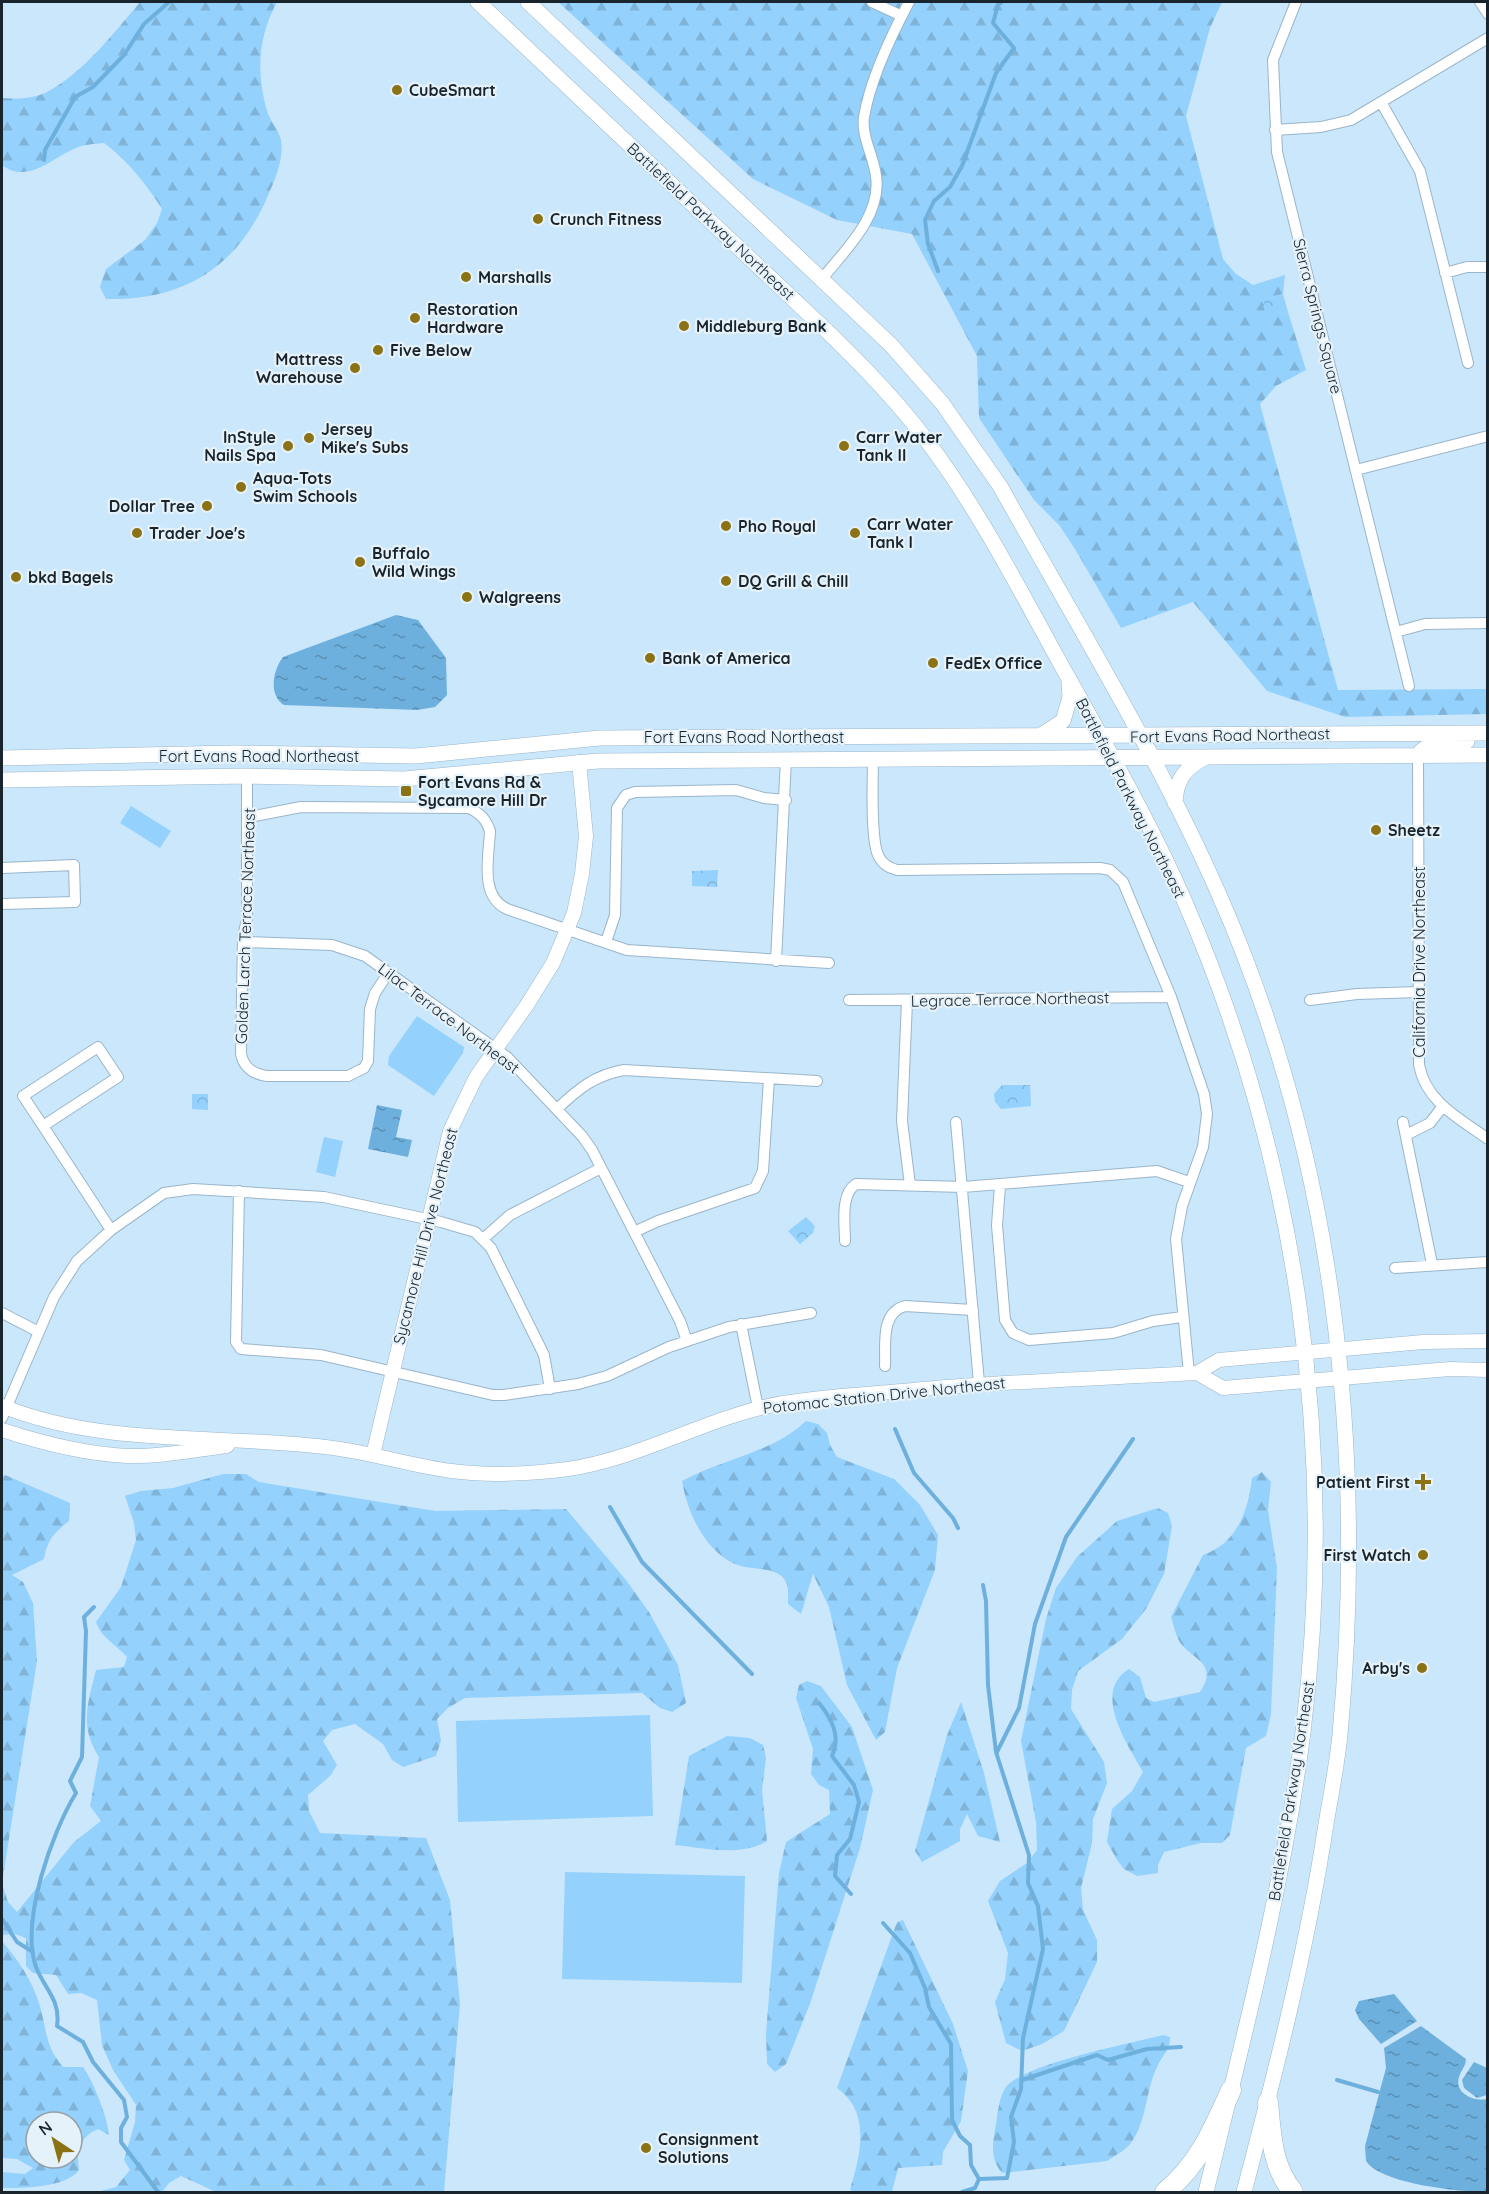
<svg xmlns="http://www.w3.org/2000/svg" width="1489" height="2194" font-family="Quicksand,sans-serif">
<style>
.grass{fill:#94d1fc}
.forest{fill:url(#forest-firs);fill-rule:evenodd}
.park{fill:url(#park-crowns)}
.water{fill:url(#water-ripples)}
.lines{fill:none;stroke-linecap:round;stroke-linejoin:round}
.stream{stroke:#6eb0dd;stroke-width:4}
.minor-casing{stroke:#9ab5c9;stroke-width:12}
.tertiary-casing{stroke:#9ab5c9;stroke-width:15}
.secondary-casing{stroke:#9ab5c9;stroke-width:16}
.motorway-casing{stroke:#9ab5c9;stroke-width:21}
.minor{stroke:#fff;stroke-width:10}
.tertiary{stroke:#fff;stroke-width:14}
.secondary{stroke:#fff;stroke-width:15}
.motorway{stroke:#fff;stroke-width:20}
.poi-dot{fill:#8a7215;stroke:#e6f2fa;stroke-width:2}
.labels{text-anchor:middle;stroke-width:4.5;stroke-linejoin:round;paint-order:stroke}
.poi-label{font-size:16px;font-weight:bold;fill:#1a242c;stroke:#e6f2fa;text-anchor:start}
.street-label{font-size:16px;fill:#1a242c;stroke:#e6f2fa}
</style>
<defs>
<pattern id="forest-firs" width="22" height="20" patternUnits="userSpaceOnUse" patternTransform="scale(1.5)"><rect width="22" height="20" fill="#94d1fc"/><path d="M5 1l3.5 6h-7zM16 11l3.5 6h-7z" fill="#7fb3d8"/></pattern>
<pattern id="park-crowns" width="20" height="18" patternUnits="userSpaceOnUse" patternTransform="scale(1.5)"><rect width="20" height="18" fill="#94d1fc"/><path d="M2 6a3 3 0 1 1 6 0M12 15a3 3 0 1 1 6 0" fill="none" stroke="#7fb3d8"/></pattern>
<pattern id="water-ripples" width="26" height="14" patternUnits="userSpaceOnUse" patternTransform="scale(1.5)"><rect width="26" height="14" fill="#6eb0dd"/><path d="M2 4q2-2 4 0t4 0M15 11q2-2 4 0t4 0" fill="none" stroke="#5a8fb3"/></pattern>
</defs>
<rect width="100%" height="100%" fill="#cbe7fc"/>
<!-- grass -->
<path class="grass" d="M131 806 171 831 160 848 120 823Z
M417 1016 464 1047 463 1053 434 1096 388 1065 389 1056Z
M324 1137 343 1141 335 1177 316 1172Z
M650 1715 653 1816 458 1822 456 1721Z
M565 1872 745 1876 742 1983 562 1979Z"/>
<!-- forest -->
<path class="forest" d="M140 2H277C258 37 256 72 267 111 270 121 279 130 281 140 284 157 276 178 269 193 239 266 185 301 106 299L100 287 106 269 145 240 157 223 162 209C149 187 124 157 104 143 95 144 84 144 76 148 53 157 28 185 2 165V98C16 99 33 99 47 92 84 72 114 33 140 2Z
M558 2H1222L1210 28 1186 116 1223 259 1236 274 1253 285 1285 275 1283 294 1266 299 1267 318 1288 312 1306 370 1276 386 1260 404 1338 690 1487 689V714L1345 717 1267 691 1193 602 1121 628 1075 549 1059 525 1034 500 979 418 977 356 912 234 837 220 753 179Z
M806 1421 818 1424 827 1433 830 1445 837 1457 894 1479 920 1505 938 1535 935 1570 897 1668 885 1732 876 1740 847 1685 829 1607 813 1574 801 1614 788 1604C788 1594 790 1581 780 1575 769 1567 748 1570 735 1564 705 1551 687 1512 682 1481 722 1459 772 1453 806 1421Z
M1262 1472 1271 1482 1268 1510 1277 1568 1271 1714 1266 1736 1246 1748 1230 1835 1222 1843H1201L1164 1852 1158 1865V1873L1137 1876 1124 1869 1117 1860 1107 1842 1112 1809 1132 1791 1143 1772C1128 1745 1091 1692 1129 1669L1140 1677 1146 1698 1154 1702 1200 1692C1218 1665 1196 1661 1182 1645 1176 1638 1174 1626 1171 1617L1203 1555C1237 1543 1248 1512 1252 1478Z
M223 1474H246L259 1482 435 1511 566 1509 626 1580 649 1612 678 1665 686 1703 672 1712 660 1708 642 1693 465 1698 448 1708 437 1719 441 1741 436 1756 403 1767 392 1760 383 1744 355 1724 332 1730 323 1741 337 1765 330 1776 308 1795 309 1811 320 1833 426 1838 450 1900 460 2004 444 2192H216L181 2176 169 2183 162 2192H97L116 2187 130 2170 124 2160 135 2122 136 2105 113 2070 102 2045 97 2000 81 1993 68 1994 56 1975 33 1973 26 1966V1938L15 1934 2 1935V1477L5 1475 70 1503 69 1521C54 1533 47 1540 44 1559L12 1575 23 1582 33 1603 37 1661 2 1883 8 1902 17 1912 74 1842 101 1821 90 1806 99 1757C79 1726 88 1703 96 1670L124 1667 127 1657C116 1644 102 1639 96 1622L121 1587 136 1540 134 1523 125 1496 141 1491 173 1488Z
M1158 1508 1168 1513 1172 1526 1164 1574 1146 1609 1122 1639 1078 1671 1072 1690 1071 1709 1104 1762 1107 1783 1093 1819 1092 1843 1081 1888 1083 1910 1097 1940V1962L1064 2031 1042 2044 1022 2051 1006 2043 995 2002 1005 1979 1008 1953 988 1901 1000 1881 1027 1863 1037 1850 1036 1822 1021 1741 1046 1619 1056 1588 1077 1557 1117 1521Z
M807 1681 821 1686 852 1727 873 1790 860 1848 811 2001 786 2064 775 2072 767 2064 766 2033 779 1873 786 1842 830 1814 829 1790 819 1785 811 1774 813 1749 796 1698 799 1685Z
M961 1702 984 1773 1000 1842 978 1836 967 1814 960 1829V1841L922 1862 915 1851 947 1735Z
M727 1736 750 1738 763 1745 766 1758 762 1790 767 1841C742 1857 704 1848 675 1845L689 1756Z
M903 1920 953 2024 968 2071 961 2121 943 2152 942 2165 898 2168 892 2192H852L850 2189C861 2155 871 2112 837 2088L897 1922Z
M2 1941C19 1961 32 1980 40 2006 47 2031 45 2046 63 2067H83C93 2080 108 2119 109 2135L98 2129C79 2137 76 2151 79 2170 66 2188 23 2188 2 2188V2172L25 2174 33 2168 17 2159 2 2158ZM36 2122H72V2158H36Z
M1163 2035 1170 2037C1170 2050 1162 2056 1157 2067 1146 2090 1147 2118 1133 2140 1128 2149 1116 2155 1107 2161L1002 2173C991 2160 992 2146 995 2130 998 2116 998 2092 1010 2083 1035 2062 1128 2044 1163 2035Z"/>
<!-- park -->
<path class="park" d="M1283 294 1288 312 1267 319 1263 305 1266 299Z
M718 870 717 887 692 886V871Z
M1002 1085H1030L1031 1106 1001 1109 995 1102 994 1094Z
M192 1094H208V1110L192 1109Z
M806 1217 815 1226 813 1233 800 1244 788 1231Z"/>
<!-- water -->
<path class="water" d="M396 615 418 620 446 658 447 695 435 707 417 710 284 705C268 695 273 670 283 657Z
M377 1105 402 1110 396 1137 412 1140 408 1157 368 1149Z
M1394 1994 1417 2021 1381 2044 1359 2019 1355 2010 1359 2001Z
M1421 2026 1466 2059C1466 2066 1461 2070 1459 2077 1454 2094 1475 2102 1487 2099V2192C1461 2192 1381 2184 1366 2161L1365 2146 1386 2068 1384 2048Z
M1474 2062 1487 2068V2095L1477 2098 1464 2088 1462 2080Z"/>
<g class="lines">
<!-- stream -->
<path class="stream" d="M44 160 45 150 75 97 93 87 124 55 144 24 169 2
M938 271 928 244 925 220 934 201 950 187 962 166 996 73 1014 48 993 23 998 5 1002 2
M895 1429 914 1473 953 1518 958 1528
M610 1507 642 1562 752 1674
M94 1607 84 1617 86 1631 82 1757 70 1781 76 1793C52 1832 20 1921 36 1967 44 1988 61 2000 57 2026L83 2042 93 2062 124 2100 127 2117 121 2128V2142L158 2192
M819 1703C832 1719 841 1736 832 1756L854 1785 859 1802 850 1839 837 1855 835 1876 851 1894
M997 1752 1019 1708 1035 1624 1066 1537 1133 1439
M2 1919 17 1942 33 1952
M883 1923 910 1953 925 1988 929 2007 951 2044 952 2120 960 2136 970 2145 971 2165 979 2179
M1022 2080 1097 2055 1108 2060 1147 2049 1181 2047
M1337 2080 1378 2092
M962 2192 975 2188 979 2179 1007 2178 1014 2142 1011 2117 1021 2089 1023 2038 1043 1949 1038 1906 1028 1883 1029 1855 996 1752 988 1685 986 1601 983 1585"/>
<defs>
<path id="minor" d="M872 2 902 16
M1296 2 1273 60 1277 152 1409 686
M1480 2 1488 14
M1381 102 1420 171 1468 363
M1275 130 1321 127 1351 120 1488 38
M1445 273 1467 267H1488
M822 279C845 250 882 216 876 176 874 157 861 136 864 117 870 81 892 34 909 2
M1356 470 1488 436
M1396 632 1425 624 1488 623
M1418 755 1419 1065C1426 1102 1459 1118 1488 1139
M873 758C873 779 870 842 879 857 883 865 889 868 897 870L1100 868 1110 870 1123 882 1171 997 1204 1094 1207 1114 1203 1147 1182 1206 1176 1239 1189 1373
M247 776V919L243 937 241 1054C244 1068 253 1074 267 1076H348L364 1068 368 1061 370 1009 375 993 389 972
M249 817 301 807 469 808C480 813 486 819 490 831 489 857 479 896 507 909L627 950 829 963
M2 868 74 865 75 902 2 904
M243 942 332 945 365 956 507 1057 582 1136 592 1150 680 1321 687 1341
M606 942 615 915 617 808 626 795 635 792 736 790 764 798 786 800
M776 961 786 759
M849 1000 1171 997
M1310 1000 1357 994 1419 992
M907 1001 902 1121 910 1185
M98 1047 118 1077 43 1126 23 1096Z
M557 1109C578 1089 595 1075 624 1070L817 1081
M956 1122 979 1383
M1403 1122 1432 1264
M43 1126 111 1230
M1406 1135 1430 1123 1443 1106
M1000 1186 997 1225 1005 1320 1013 1333 1029 1340 1113 1333 1153 1321 1182 1317
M239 1191 236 1342 241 1349 321 1355 493 1395H504L578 1384 607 1376 669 1347 729 1327 811 1313
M634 1232 658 1221 755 1188 763 1171 769 1079
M483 1239 510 1215 601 1168
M845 1241C845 1224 840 1194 856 1184L963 1187 1157 1171 1189 1182
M1395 1268 1488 1262
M2 1313 39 1332
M741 1324 758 1408
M885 1366C886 1345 880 1313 905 1306L973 1310
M2 1418 54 1297 77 1261 111 1230 164 1193 193 1189 324 1197 441 1222 475 1232 491 1248 544 1355 550 1389"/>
<path id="tertiary" d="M1197 1373 1223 1388 1450 1369 1488 1370
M2 1406C107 1448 222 1433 333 1448 373 1453 412 1466 452 1471 490 1476 530 1474 568 1469 643 1458 709 1416 783 1403 829 1395 877 1394 923 1389 1014 1381 1105 1378 1197 1373L1219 1360 1423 1342 1488 1341
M2 1430C42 1443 84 1454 127 1456 160 1457 194 1450 227 1446
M373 1455 450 1131 476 1077 527 1005 553 963 574 913 582 874 586 836 579 762"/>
<path id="secondary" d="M478 2 830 334C864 367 896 400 924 437 985 517 1029 609 1078 695 1115 762 1153 829 1184 900 1298 1161 1338 1450 1303 1732 1283 1888 1243 2040 1206 2192
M528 2 891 345 942 403 1000 486C1074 619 1155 750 1217 890 1335 1155 1366 1448 1340 1735 1337 1765 1331 1794 1326 1824 1307 1949 1276 2070 1244 2192
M1041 735 1063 721 1070 697 1069 683
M1418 755C1426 741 1451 742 1467 741
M2 758 234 753 416 756 600 738 1488 733
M2 780 247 776 404 779 598 761 1488 755
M1175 803C1176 779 1185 768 1206 757"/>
<path id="motorway" d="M1268 2102C1271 2134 1272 2167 1293 2192
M1165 2192C1198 2166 1214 2128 1231 2090"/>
</defs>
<!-- minor casing -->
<use href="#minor" class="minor-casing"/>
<!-- tertiary casing -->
<use href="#tertiary" class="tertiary-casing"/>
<!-- secondary casing -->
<use href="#secondary" class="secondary-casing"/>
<!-- motorway casing -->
<use href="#motorway" class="motorway-casing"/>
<!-- minor -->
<use href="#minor" class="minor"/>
<!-- tertiary -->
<use href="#tertiary" class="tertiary"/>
<!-- secondary -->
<use href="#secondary" class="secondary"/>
<!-- motorway -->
<use href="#motorway" class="motorway"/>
</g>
<!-- markers -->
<g class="poi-dot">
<circle cx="397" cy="90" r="6"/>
<circle cx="538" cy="219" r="6"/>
<circle cx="466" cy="277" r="6"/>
<circle cx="415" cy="318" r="6"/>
<circle cx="684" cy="326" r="6"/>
<circle cx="378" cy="350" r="6"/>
<circle cx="355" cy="368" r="6"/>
<circle cx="309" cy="438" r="6"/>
<circle cx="288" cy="446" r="6"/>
<circle cx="844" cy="446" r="6"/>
<circle cx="241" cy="487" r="6"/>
<circle cx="207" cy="506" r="6"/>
<circle cx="726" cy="526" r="6"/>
<circle cx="137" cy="533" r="6"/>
<circle cx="855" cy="533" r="6"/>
<circle cx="360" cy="562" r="6"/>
<circle cx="16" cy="577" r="6"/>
<circle cx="726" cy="581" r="6"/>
<circle cx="467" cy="597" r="6"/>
<circle cx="650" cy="658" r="6"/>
<circle cx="933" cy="663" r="6"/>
<rect x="400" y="785" width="12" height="12" rx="3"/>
<circle cx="1376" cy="830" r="6"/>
<path d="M1420 1473h6v6h6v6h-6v6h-6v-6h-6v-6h6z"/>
<circle cx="1423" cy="1555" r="6"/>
<circle cx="1422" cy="1668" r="6"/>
<circle cx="646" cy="2148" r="6"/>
</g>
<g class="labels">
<!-- poi labels -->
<g class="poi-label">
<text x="409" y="96">CubeSmart</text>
<text x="550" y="225">Crunch Fitness</text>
<text x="478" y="283">Marshalls</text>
<text x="427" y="315">Restoration<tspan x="427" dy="18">Hardware</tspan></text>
<text x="696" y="332">Middleburg Bank</text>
<text x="390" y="356">Five Below</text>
<text x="343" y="365" text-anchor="end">Mattress<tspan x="343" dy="18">Warehouse</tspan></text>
<text x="321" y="435">Jersey<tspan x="321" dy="18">Mike's Subs</tspan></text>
<text x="276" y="443" text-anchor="end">InStyle<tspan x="276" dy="18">Nails Spa</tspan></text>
<text x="856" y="443">Carr Water<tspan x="856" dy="18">Tank II</tspan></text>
<text x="253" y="484">Aqua-Tots<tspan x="253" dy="18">Swim Schools</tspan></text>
<text x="195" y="512" text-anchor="end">Dollar Tree</text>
<text x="867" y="530">Carr Water<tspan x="867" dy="18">Tank I</tspan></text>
<text x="738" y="532">Pho Royal</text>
<text x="149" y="539">Trader Joe's</text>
<text x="372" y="559">Buffalo<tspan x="372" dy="18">Wild Wings</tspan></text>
<text x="28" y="583">bkd Bagels</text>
<text x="738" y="587">DQ Grill &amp; Chill</text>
<text x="479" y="603">Walgreens</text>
<text x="662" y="664">Bank of America</text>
<text x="945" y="669">FedEx Office</text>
<text x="418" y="788">Fort Evans Rd &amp;<tspan x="418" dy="18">Sycamore Hill Dr</tspan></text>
<text x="1388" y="836">Sheetz</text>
<text x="1410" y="1488" text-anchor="end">Patient First</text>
<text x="1411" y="1561" text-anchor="end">First Watch</text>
<text x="1410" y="1674" text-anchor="end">Arby's</text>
<text x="658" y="2145">Consignment<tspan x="658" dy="18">Solutions</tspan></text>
</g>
<!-- street labels -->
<g class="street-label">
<text transform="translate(711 221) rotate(43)" y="6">Battlefield Parkway Northeast</text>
<text transform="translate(1318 316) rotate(76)" y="6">Sierra Springs Square</text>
<text transform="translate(1230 735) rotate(-1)" y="6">Fort Evans Road Northeast</text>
<text x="744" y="743">Fort Evans Road Northeast</text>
<text x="259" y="762">Fort Evans Road Northeast</text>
<text transform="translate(1131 798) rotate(63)" y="6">Battlefield Parkway Northeast</text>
<text transform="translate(245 926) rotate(-88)" y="6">Golden Larch Terrace Northeast</text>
<text transform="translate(1419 962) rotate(-90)" y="6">California Drive Northeast</text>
<text transform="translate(1010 999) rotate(-1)" y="6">Legrace Terrace Northeast</text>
<text transform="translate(449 1018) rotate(37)" y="6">Lilac Terrace Northeast</text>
<text transform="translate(425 1236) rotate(-76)" y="6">Sycamore Hill Drive Northeast</text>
<text transform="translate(884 1395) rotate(-6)" y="6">Potomac Station Drive Northeast</text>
<text transform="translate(1291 1791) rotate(-81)" y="6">Battlefield Parkway Northeast</text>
</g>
</g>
<!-- border -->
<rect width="1489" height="2194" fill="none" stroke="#1a242c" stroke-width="6"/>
<!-- north arrow -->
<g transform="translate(54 2140) rotate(324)"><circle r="28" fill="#e6f2fa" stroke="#94a0a8" stroke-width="1.5"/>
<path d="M0-4.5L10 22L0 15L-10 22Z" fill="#8a7215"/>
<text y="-9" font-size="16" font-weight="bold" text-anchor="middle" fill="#1a242c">N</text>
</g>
</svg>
